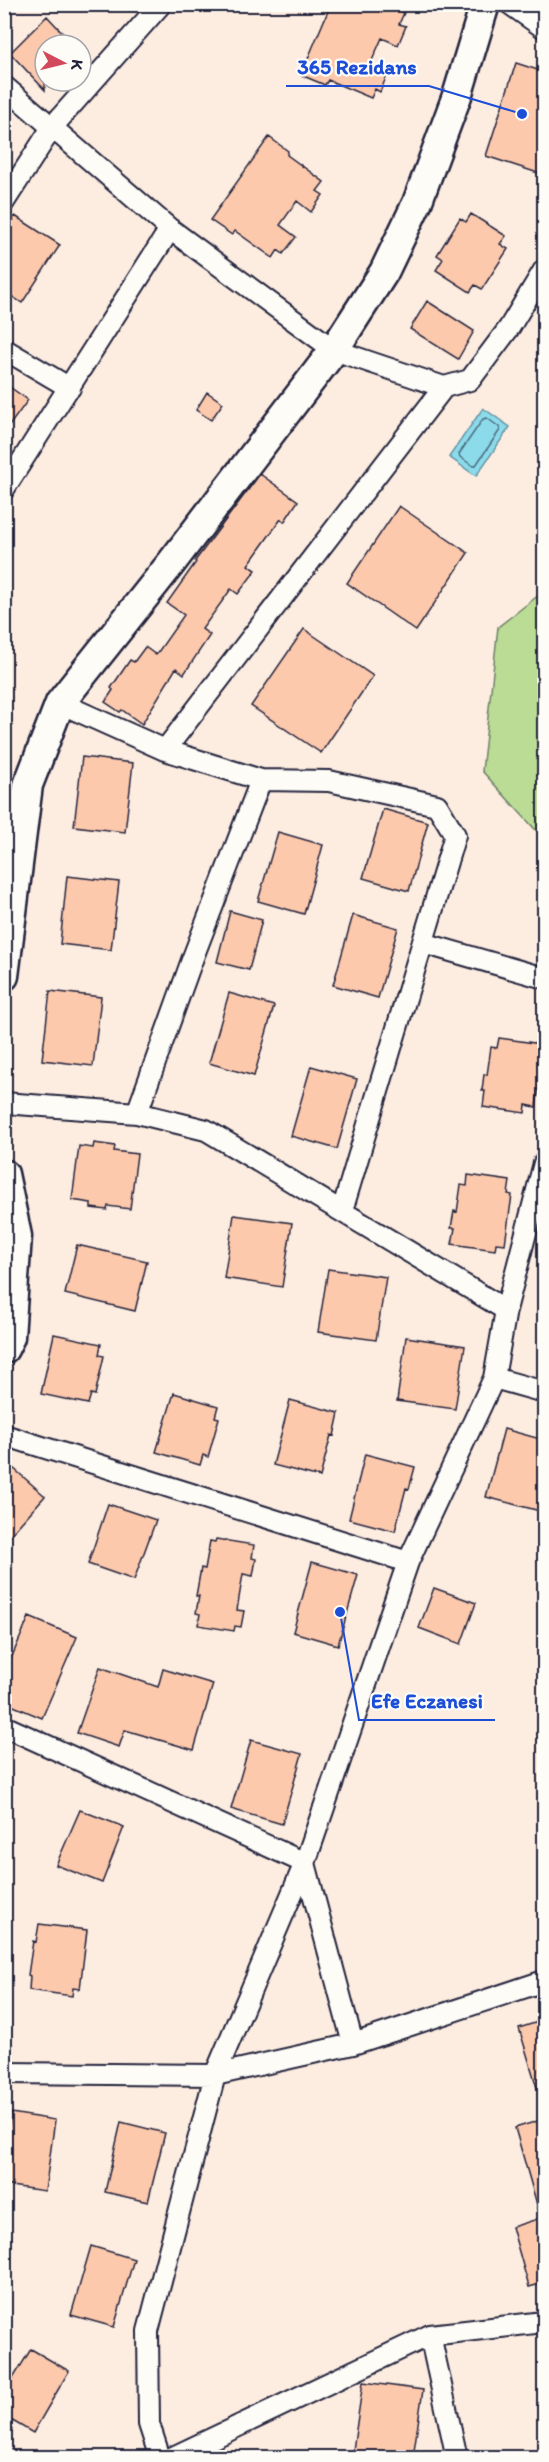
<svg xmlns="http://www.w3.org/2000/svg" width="549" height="2462" font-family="Itim,sans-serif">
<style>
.green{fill:#badc95;stroke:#6e7f68;stroke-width:1.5}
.water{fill:#8cdbea;stroke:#6291a4;stroke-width:1.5}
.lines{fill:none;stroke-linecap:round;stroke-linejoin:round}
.shore{stroke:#4c6c81;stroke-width:1.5}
.building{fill:#fdc9ad;stroke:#22223b;stroke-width:1.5}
.street-casing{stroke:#22223b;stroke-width:24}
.secondary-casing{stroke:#22223b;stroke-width:33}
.street{stroke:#fdfcf7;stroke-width:20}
.secondary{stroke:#fdfcf7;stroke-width:28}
.leader{fill:none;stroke:#1d4ed8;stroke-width:2}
.callout-dot{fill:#1d4ed8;stroke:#fdfcf7;stroke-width:2}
.callout-label{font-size:21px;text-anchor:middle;font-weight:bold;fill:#1d4ed8;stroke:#fdfcf7;stroke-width:4.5;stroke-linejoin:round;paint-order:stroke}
</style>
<rect width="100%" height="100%" fill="#fdede1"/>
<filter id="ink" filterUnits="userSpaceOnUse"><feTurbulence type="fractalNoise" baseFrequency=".0167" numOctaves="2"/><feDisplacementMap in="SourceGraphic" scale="12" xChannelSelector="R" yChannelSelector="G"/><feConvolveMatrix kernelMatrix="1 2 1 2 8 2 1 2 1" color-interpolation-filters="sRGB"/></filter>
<g filter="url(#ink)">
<!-- green -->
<path class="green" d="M544 591V839L482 771 498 627Z"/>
<!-- water -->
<path class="water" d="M483 408 510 427 476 476 449 457Z"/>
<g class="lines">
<!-- shore -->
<path class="shore" d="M487 418 499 427 500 430 476 465 473 466 460 457 459 454 483 419Z"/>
</g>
<!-- building -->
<path class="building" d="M331 4H384L404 13 399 24 406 26 398 45 382 38 370 65 388 73 380 92 375 89 371 98 328 80 325 85 301 75Z
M47 16 74 45H45V90L10 53Z
M516 63 544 72V175L486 156Z
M269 137 288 151 287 155 324 182 317 191 323 195 311 212 297 201 280 225 296 237 283 254 278 250 273 258 235 231 232 235 210 220Z
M471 214 506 236 500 244 508 249 482 289 475 285 470 292 436 270 443 259 437 255 460 218 466 222Z
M15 216 60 245 22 303 4 291V232Z
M427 301 474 331 458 359 410 329Z
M4 383 28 400 4 433Z
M207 392 223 403 211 420 196 410Z
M260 474 298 501 284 522 281 519 248 565 256 570 238 594 231 589 202 629 210 635 184 674 176 668 142 724 122 710 120 712 105 702 113 690 111 688 130 660 134 662 145 647 156 655 184 615 167 603 196 562 195 561Z
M399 506 468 553 416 631 347 583Z
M304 629 373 676 321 753 251 706Z
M82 757 133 763 125 832 74 826Z
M383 809 428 822 409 891 363 878Z
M278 832 323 845 304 914 258 901Z
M67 876 119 882 111 950 60 944Z
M230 911 262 920 249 970 217 962Z
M353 915 398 928 378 998 333 985Z
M50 991 101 997 93 1066 42 1060Z
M229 993 274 1006 254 1076 209 1063Z
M499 1038 541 1044 539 1057 543 1058 536 1107 526 1105 525 1113 483 1107 485 1091H482L484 1074 487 1075 491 1047 497 1048Z
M311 1066 357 1079 337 1149 291 1136Z
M94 1143 115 1146 114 1151 137 1154 130 1209 108 1206 107 1210 91 1208V1203L72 1200 79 1146 93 1148Z
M468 1175 510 1181 508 1194 512 1195 505 1244 496 1243 495 1250 452 1244 455 1228H451L454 1211 457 1212 461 1185 467 1186Z
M234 1215 292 1223 282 1287 224 1278Z
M77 1245 147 1261 135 1311 65 1294Z
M328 1269 386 1277 376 1340 318 1332Z
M54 1334 101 1344 99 1355 104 1356 95 1395 91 1394 88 1404 41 1394Z
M406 1337 465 1346 455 1409 397 1401Z
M174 1393 218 1406 215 1417 219 1418 208 1457 203 1455 200 1465 156 1452Z
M290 1400 339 1413 334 1436 331 1435 320 1477 273 1465Z
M504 1429 544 1440V1512L486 1497Z
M365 1454 415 1467 409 1489 406 1488 395 1531 349 1519Z
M4 1460 45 1496 4 1542Z
M108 1504 156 1520 134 1580 88 1564Z
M216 1539 254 1545 252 1558 256 1559 253 1576 243 1574 237 1610 244 1611 241 1627 235 1626 234 1631 198 1625 200 1614 196 1613 199 1596H196L201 1568 205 1569 210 1541 215 1542Z
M312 1562 358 1575 338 1645 293 1632Z
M434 1588 476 1603 461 1644 419 1628Z
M29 1617 77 1637 42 1718 4 1702V1675Z
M100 1667 158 1687 163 1669 213 1684 194 1750 125 1730 119 1747 77 1733Z
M251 1740 302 1754 282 1824 231 1809Z
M80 1810 124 1827 102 1883 56 1865Z
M39 1924 87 1930 80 1989 73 1988 72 1996 29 1990 30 1976 28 1975 33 1941 36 1942Z
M544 2020V2100L541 2101 519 2028Z
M11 2113 55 2120 45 2191 4 2185V2157Z
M544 2119V2214L540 2215 515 2128Z
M121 2122 165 2133 148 2202 105 2192Z
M544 2217V2283L529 2287 512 2227Z
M91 2246 134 2259 114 2327 71 2315Z
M31 2349 69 2371 33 2433 4 2416V2393Z
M363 2382 423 2390 413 2457H352Z"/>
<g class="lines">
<defs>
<path id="street" d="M510 4 544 28
M4 86 170 229 334 350 444 387 470 380 509 328 544 270
M4 202 53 126 161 4
M4 349 70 388
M4 489 170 229
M60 703 165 750 261 780 329 781 437 805 455 835 342 1211
M165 750 444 387
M423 943 544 978
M4 1103 137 1113 206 1130 506 1310
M137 1113 192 960 261 780
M494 1378 544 1392
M4 1435 408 1562
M4 1726 305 1863 353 2044
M4 2073 215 2075 353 2044 544 1981
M430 2335 457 2458
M160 2458 149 2424 148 2331 215 2075 305 1863 408 1562 494 1378 506 1310 544 1163
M171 2458 430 2335 544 2322"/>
<path id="secondary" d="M4 976 28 785 60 703 172 562 334 350 384 272 417 203 458 93 485 4
M4 1174 17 1236 10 1337 4 1349"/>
</defs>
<!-- street casing -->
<use href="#street" class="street-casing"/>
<!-- secondary casing -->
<use href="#secondary" class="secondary-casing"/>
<!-- street -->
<use href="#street" class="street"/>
<!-- secondary -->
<use href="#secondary" class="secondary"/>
</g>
</g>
<!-- callouts -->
<path class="leader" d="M522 114L429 86H286M340 1612L359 1720H495"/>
<g class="callout-dot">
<circle cx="522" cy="114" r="6"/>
<circle cx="340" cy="1612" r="6"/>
</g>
<g class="callout-label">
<text x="357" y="74">365 Rezidans</text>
<text x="427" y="1708">Efe Eczanesi</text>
</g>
<!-- margin -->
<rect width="549" height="2462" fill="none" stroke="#fdfcf7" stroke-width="24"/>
<rect x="12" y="12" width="525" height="2438" fill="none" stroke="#22223b" stroke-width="2" filter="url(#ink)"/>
<!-- north arrow -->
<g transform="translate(63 63) rotate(97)"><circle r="28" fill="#fdfcf7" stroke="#a5a5ac" stroke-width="1.5"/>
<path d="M0-4.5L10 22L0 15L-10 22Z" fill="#d1495b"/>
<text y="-9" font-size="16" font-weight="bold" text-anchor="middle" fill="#22223b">K</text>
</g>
</svg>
